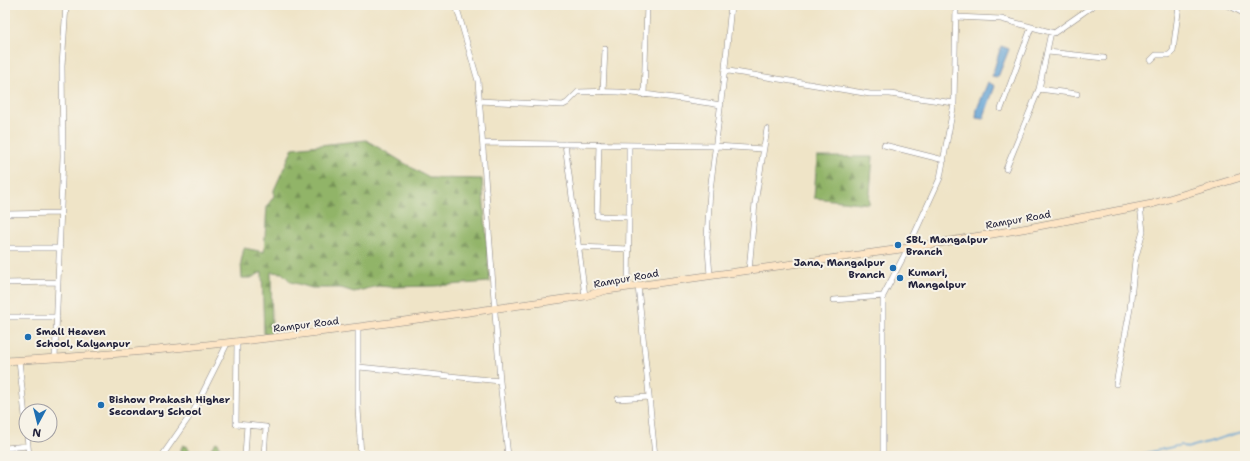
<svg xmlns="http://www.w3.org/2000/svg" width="1250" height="461" font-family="'Shantell Sans',sans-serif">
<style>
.forest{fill:url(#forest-firs);stroke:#5a6b52}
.water{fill:#62a2d4;stroke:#426288}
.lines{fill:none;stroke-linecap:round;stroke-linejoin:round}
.stream{stroke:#62a2d4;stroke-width:1.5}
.canal{stroke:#62a2d4;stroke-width:5}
.minor-casing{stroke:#888381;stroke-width:6}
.secondary-casing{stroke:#888381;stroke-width:8}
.minor{stroke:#fff;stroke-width:5}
.secondary{stroke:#fde5c5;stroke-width:7}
.poi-dot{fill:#1f6fb2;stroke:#f7f3e8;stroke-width:1.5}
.labels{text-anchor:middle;stroke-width:4;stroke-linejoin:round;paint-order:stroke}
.street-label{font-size:10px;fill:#22223b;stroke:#f7f3e8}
.poi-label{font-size:10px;font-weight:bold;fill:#22223b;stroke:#f7f3e8;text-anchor:start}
</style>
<defs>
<pattern id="forest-firs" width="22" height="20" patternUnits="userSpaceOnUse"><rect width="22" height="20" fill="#91b468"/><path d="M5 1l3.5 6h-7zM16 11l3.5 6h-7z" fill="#769257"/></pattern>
</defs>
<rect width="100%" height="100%" fill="#f7f3e8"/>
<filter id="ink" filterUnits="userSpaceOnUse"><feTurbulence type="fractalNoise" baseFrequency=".025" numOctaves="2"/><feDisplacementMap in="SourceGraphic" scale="8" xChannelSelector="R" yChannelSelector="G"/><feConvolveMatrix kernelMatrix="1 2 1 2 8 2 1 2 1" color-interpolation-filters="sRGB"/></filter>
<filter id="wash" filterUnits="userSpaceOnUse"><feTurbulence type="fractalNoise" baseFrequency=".012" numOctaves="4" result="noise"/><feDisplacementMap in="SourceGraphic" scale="16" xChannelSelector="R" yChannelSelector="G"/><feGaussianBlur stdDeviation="0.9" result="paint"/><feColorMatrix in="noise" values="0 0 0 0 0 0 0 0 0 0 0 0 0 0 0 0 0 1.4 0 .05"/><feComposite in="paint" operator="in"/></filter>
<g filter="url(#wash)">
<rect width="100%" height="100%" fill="#efe4c7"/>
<!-- forest -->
<path class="forest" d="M366 140 429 178 482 179 490 282 435 286 390 287 378 286 354 292 341 288H312L291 282 282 273 271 272 272 335 264 334 262 272 251 278H242L241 262 244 248 264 252 267 206 274 196V190L293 148Z
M817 157H873L869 204 814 198Z
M216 442 219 444 220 456H181V449L183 445 188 447 190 452H208Z"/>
<!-- water -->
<path class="water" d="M1001 46 1009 49 998 77 992 76Z
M988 82 995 86 983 119 976 118 977 109Z"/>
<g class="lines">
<!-- stream -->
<path class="stream" d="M1133 456 1181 445 1187 448 1245 431"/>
<!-- canal -->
<path class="canal" d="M1239 5 1245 8"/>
</g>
</g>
<g filter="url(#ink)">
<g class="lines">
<defs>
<path id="minor" d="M456 5 478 81 500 381 508 456
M1228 5 1245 14
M956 17 1001 19 1054 33 1094 5
M1048 52 1104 58
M1151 60 1156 55H1169L1173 51 1179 5
M725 72 729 71 870 94H890L954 103
M1039 89 1077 94
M603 92 605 49
M644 95 647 5
M479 101 563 105 567 103 578 92C625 89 674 98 721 105
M1001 109 1031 28
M483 143 716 146 763 149
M565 144 585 296
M599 144 597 216 629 217 628 287
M884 145 944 160
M1006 169 1039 89 1051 32
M6 214 61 213
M629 217V145
M578 247 629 249
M5 248H60
M749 271 755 203 767 129
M710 275 707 237 710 191 725 68 731 5
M5 283 58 282
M638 286 655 456
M834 300 883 296
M5 317H57
M358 328V408L361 456
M237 343 236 424 247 425 245 456
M55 358 63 156 62 66 66 5
M19 360 26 426
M359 367 500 381
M1116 384 1130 309 1135 260 1143 231 1140 206
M618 399 649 397
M247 425 266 427 264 456
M27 435 29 456
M5 448 28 446
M162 456 194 410 227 344
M883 456V296L908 248 940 178 954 103 956 5"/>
<path id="secondary" d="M5 361C200 351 392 323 585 296L607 290 908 248 1028 228 1152 204 1245 176"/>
</defs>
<!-- minor casing -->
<use href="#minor" class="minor-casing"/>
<!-- secondary casing -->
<use href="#secondary" class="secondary-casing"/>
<!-- minor -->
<use href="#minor" class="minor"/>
<!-- secondary -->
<use href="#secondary" class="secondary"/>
</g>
</g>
<!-- markers -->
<g class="poi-dot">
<circle cx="898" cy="245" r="4"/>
<circle cx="893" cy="268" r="4"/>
<circle cx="900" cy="278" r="4"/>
<circle cx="28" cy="337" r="4"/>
<circle cx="101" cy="405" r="4"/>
</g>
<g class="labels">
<!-- street labels -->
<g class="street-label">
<text transform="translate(1018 219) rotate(-10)" y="4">Rampur Road</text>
<text transform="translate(626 278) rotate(-10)" y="4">Rampur Road</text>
<text transform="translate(306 324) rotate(-7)" y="4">Rampur Road</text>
</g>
<!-- poi labels -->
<g class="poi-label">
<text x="906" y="243">SBL, Mangalpur<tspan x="906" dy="12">Branch</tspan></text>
<text x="885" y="266" text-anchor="end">Jana, Mangalpur<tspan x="885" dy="12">Branch</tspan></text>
<text x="908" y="276">Kumari,<tspan x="908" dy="12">Mangalpur</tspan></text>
<text x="36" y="335">Small Heaven<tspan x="36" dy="12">School, Kalyanpur</tspan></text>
<text x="109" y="403">Bishow Prakash Higher<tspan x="109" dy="12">Secondary School</tspan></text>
</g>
</g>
<!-- margin -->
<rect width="1250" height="461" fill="none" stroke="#f7f3e8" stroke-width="20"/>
<!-- north arrow -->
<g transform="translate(38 423) rotate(187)"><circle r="19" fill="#f7f3e8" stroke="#a29fa3"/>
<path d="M0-3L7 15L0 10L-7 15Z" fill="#1f6fb2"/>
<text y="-6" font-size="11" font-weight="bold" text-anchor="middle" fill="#22223b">N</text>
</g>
</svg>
